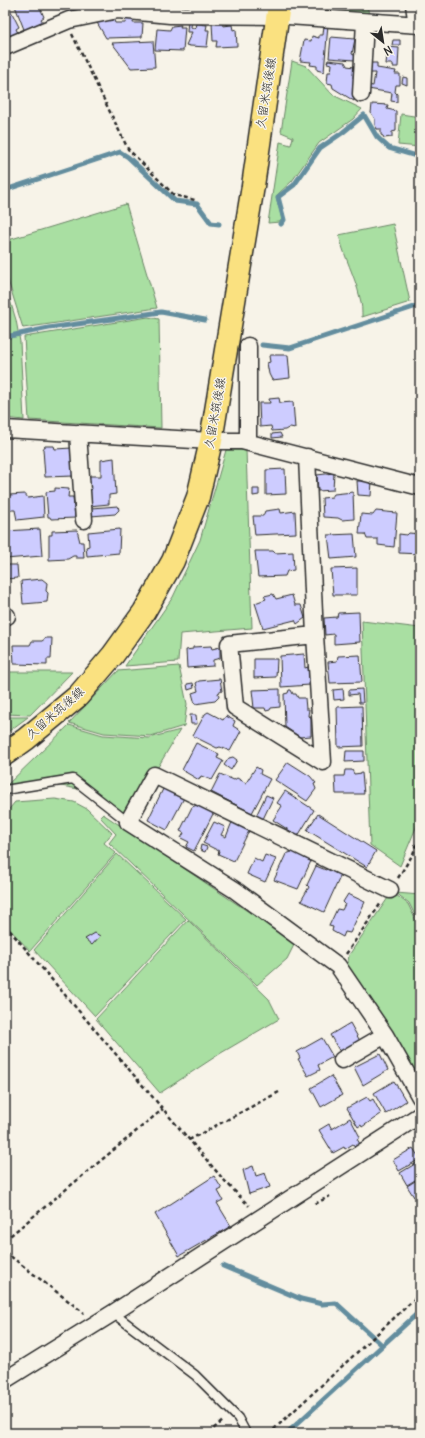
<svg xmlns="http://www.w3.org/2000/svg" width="425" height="1438" font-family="Delius,'Klee One',sans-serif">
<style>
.green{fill:#a9dfa2;stroke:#6a8566}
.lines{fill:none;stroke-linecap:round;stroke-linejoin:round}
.stream{stroke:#638d9e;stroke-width:5}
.building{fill:#cdccff;stroke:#2b2b2b}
.service-casing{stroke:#2b2b2b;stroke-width:11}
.minor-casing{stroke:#2b2b2b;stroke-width:19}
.primary-casing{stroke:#2b2b2b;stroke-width:25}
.path{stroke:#2b2b2b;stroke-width:2.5;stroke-dasharray:4 3;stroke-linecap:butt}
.service{stroke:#f7f3e8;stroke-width:8}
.minor{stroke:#f7f3e8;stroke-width:16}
.primary{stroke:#fae180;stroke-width:22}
.labels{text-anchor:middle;stroke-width:3;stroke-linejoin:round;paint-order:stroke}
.street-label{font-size:12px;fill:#2b2b2b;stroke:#f7f3e8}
</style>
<rect width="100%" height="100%" fill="#f7f3e8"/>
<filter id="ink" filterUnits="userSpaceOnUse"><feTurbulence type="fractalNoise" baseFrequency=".025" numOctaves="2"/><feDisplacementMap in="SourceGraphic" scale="8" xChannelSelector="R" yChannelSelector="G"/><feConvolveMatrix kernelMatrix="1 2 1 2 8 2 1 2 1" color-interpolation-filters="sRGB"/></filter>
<g filter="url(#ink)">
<!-- green -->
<path class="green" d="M300 5H367L369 15 300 12Z
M292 61 306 66 333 95 362 109 353 119 319 143 292 181 276 196 282 219 280 222 268 223 280 142 291 145 293 137 281 132Z
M401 114 420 117V147L398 145Z
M126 204 157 308 23 328 5 271V241Z
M393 224 410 302 362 317C362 311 362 304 360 298 355 276 344 257 339 235Z
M5 284 16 320 20 342 24 420 5 418Z
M148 317 159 319 161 428 29 420 24 337Z
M226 450H246L252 628 180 634 178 662 125 666 173 597 200 540Z
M362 621 420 628V818L400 866 370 845Z
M179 666 187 704 184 726 151 736 104 733 69 723 118 671Z
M5 672H72L30 715 5 714Z
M5 717H28L5 734Z
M69 725 103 735 149 738 180 730 158 767 148 773 124 814 78 789 61 786H6Z
M55 799 74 802 87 809 112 833 104 843 116 853 30 951 5 924V814L15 802Z
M103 814 295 943 287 959 257 985 109 843 116 834 100 817Z
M117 854 186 919 95 1016 34 950Z
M392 892 408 904 420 929V1084L382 1016 347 967 349 955Z
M396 893 420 895V925L409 903Z
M188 920 269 999 279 1019 221 1053 160 1093 96 1019Z"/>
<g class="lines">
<!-- stream -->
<path class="stream" d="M5 190 120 152 128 157 175 201 197 204 211 223 219 224
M281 224 284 220 278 197 294 185 320 148 342 133 364 115 377 137 389 148 420 157
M5 337 49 328 161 312 205 320
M262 345 290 348 420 305
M223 1266 301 1299 322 1304 336 1303 382 1345
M287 1433 420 1311"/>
</g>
<!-- building -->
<path class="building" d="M8 5 19 27 16 29 18 33 5 38V6Z
M17 5H39L44 17 41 19 43 22 42 25 25 32 15 6Z
M65 5H91L69 14Z
M113 18 115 23H125L126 19 134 18 133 23H143L142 37 106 38 96 21Z
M188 20H192L191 27 193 28 196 27 197 24 207 25 206 30H209L207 47 190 46 186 45 192 32H187Z
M212 23H222L223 26 232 25 233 30 236 29 237 46 216 47 217 41H213Z
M181 25 180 27H185L183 51 155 50 157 29 170 30 172 26Z
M324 25H328L324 72 317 70V66L310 65 311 62 300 61 304 40 311 41 312 36 319 38V35H323Z
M331 37 355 39 352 54 356 56 354 60 329 58Z
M393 40H400V45H392Z
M153 41 155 67 131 68 112 43Z
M388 47 399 48 398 67H393V64H386Z
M328 60 345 62 347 66 354 67 353 78 356 79 354 101 333 88 332 84 327 83 328 72H331L332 64 327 63Z
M371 63H377V68L396 71 395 74H400V85H396L395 92 397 94V102L391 101 392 93 368 89V85L373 86 375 73H370Z
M403 77 407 78V85L402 83Z
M372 104 388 105 387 109 396 111V131L392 132V137L384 138 383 136 381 135V129H377L375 125V119L371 113Z
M271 355H288L290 378 272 380 269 374 267 363 270 362 269 356Z
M279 398 280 403 293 402 295 428 290 427 285 430 272 431 271 426 260 427 259 403H270L269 399Z
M280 433 282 437 272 438V434Z
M45 446H54L55 449 72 448 74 476 45 477 43 449Z
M114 458 116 494 109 495V504L89 506 86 476H101V460Z
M285 469 286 494 266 495V470Z
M334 473 333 490 318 491 317 475Z
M357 481H372L371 496 358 495Z
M55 488 69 489 68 497H73L75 518 51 519 50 517H48L46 492 55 491Z
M253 489H259V495L253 496Z
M353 492 354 519 342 520 338 518 323 517 322 498 332 497 334 494Z
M25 494 28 498 43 496 44 517 17 520 15 510H10L9 495Z
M118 506 119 510 115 514 91 516V508Z
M280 509 281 513 295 511 296 533 255 535 253 516H263L265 511Z
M376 511 397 513 394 547 378 545V539H367L365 534H359L361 514 373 515Z
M40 529 42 556 5 559V531Z
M120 529 119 553 87 556 86 547 89 546 88 532Z
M77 530 80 542H83L84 558H76V556H73L68 559 49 560V535H52V531Z
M409 533 420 534V554L399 553V534L407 535Z
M354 534 356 557 331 559 328 535Z
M255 551H273L275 553 293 552 294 570 287 571 285 576 258 577Z
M5 565H17L18 578 5 579Z
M357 568V595H333L331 569Z
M42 579 47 583 46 591 48 593 47 602 23 604 21 581Z
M273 594 276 599 292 595 295 605H301L305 618 297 624 295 620 263 628 255 603 266 599 264 596Z
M359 612 360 642 334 644V634L325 635 324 618 337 617 338 613Z
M46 638H52L51 659H47V665L14 664 13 645H30L32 641H42Z
M5 643 8 665H5Z
M211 646 212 649 220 647V658L213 660V666L187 668 186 650 193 649V647Z
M304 654 305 668 308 667 310 685 281 687 280 656Z
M360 655 362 682 330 683 328 662 337 661 338 656Z
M254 659H277L276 677 254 678Z
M220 679 222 691 218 693 219 697 215 701 195 704 192 693 198 691 196 683 199 681Z
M193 683 194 688 188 690 187 684Z
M280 689V707L271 708 270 710 266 711 265 708H254L252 690Z
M343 689 344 699 334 700 333 690Z
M362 689 363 703H359L358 694 349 695V690Z
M289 690H291L293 694H296L298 698H305L306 709H309L308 716 311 717V736L300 737 285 727 284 694 288 693Z
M362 706 363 746 338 747 337 707Z
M208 712 223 720 226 716 235 721 233 726 241 731 230 751 220 747 217 748 193 736 205 714Z
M190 715H196L197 724H191Z
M196 743 219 754 217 758 223 761 212 780 201 776 199 780 182 770Z
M346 751H364V761L345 762Z
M233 757 237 760 231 770 224 765 229 758Z
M288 762 310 776 316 783 314 784 316 789 307 801 275 780Z
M256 767 261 770 260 774 270 779 252 813 211 792 220 774 234 780 237 778 246 783Z
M345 770H352L354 774 362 773 364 794H336L335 776H344Z
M164 787 184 798 167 830 148 820Z
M285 791 314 810 298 836 273 820 282 806 277 803Z
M266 795 273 798 263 819 256 816Z
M197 805 214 812 194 851 186 847 189 842 181 838 184 833 180 831 192 807Z
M318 814 376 851 367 867 307 830Z
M214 822 225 827 221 835 226 837 232 822 249 831 234 861 218 854 219 851 203 843Z
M201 845 207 847 205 852 200 850Z
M294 851 302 854 304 858 311 861 298 889 274 880 286 854Z
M265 855 276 859 265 882 247 874 254 858 262 862Z
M316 866 326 870 328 867 338 872 340 877 324 912 301 901 309 887 307 885Z
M348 894 365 902 350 933 345 932 343 937 332 931 333 927 329 926 337 909 342 910 345 904 343 902Z
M95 933 100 936 92 945 85 939Z
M350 1023 360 1041 340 1052 330 1035Z
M322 1038 333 1057 318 1065 320 1070 308 1076 298 1059 300 1058 297 1052Z
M380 1054 388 1070 363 1085 354 1067Z
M331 1076 342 1095 321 1107 311 1088Z
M394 1081 406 1101 386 1114 374 1093Z
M367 1097 370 1101 373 1099 381 1114 362 1127 361 1125 358 1127 347 1108Z
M350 1118 360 1137 357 1139 360 1144 355 1147 353 1144 345 1149 344 1147 333 1153 319 1130 329 1124 332 1129Z
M413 1148 420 1159 399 1171 393 1160Z
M420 1161V1177L407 1185 400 1173Z
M253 1166 256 1176 265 1173 270 1187 249 1194 243 1170Z
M214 1176 222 1189 218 1191 223 1200 217 1203 231 1226 179 1256 155 1214Z
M420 1178V1193L414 1197 407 1186Z
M420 1195V1208L415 1198Z"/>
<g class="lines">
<defs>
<path id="service" d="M5 790 73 779 128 822
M113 1313 195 1375 238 1418 246 1433"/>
<path id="minor" d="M414 5 417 25
M5 47 69 20 118 10 170 15 288 16 420 25
M361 94 365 22
M5 429 211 441H242L420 487
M78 433 84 520
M248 442V346
M307 457 315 635 323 762 235 707 229 644 315 635
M5 616H7
M390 890 154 775 128 822 235 890 338 966 385 1035 420 1097
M342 1060 385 1035
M5 1380 113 1313 420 1115"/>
<path id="primary" d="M5 754 26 739 78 696 113 655 144 612 173 561 198 497 211 441 253 186 279 5"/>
</defs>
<!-- service casing -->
<use href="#service" class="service-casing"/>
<!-- minor casing -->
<use href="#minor" class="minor-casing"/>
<!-- primary casing -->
<use href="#primary" class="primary-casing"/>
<!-- path -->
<path class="path" d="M72 34 128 149 174 195 195 200
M398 878 413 854 420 835
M5 925 223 1179 249 1206
M346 954 381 903
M189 1140 279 1092
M315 1204 330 1196
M5 1240 163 1109
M5 1252 84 1313
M208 1433 223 1421
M268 1433 271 1432 420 1294"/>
<!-- service -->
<use href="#service" class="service"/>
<!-- minor -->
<use href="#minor" class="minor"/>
<!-- primary -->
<use href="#primary" class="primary"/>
</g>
</g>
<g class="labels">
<!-- street labels -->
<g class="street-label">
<text transform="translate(266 93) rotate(-81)" y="4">久留米筑後線</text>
<text transform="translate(215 413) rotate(-80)" y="4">久留米筑後線</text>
<text transform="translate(55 713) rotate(-41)" y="4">久留米筑後線</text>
</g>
</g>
<!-- margin -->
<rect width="425" height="1438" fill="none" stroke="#f7f3e8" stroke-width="20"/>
<rect x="10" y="10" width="405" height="1418" fill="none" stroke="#2b2b2b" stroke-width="1.5" filter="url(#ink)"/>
<!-- north arrow -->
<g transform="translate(383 42) rotate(150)" stroke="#f7f3e8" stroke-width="3" paint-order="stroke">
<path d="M0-3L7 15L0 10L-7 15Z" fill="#2b2b2b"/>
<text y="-6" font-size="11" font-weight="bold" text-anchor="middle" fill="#2b2b2b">N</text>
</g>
</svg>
